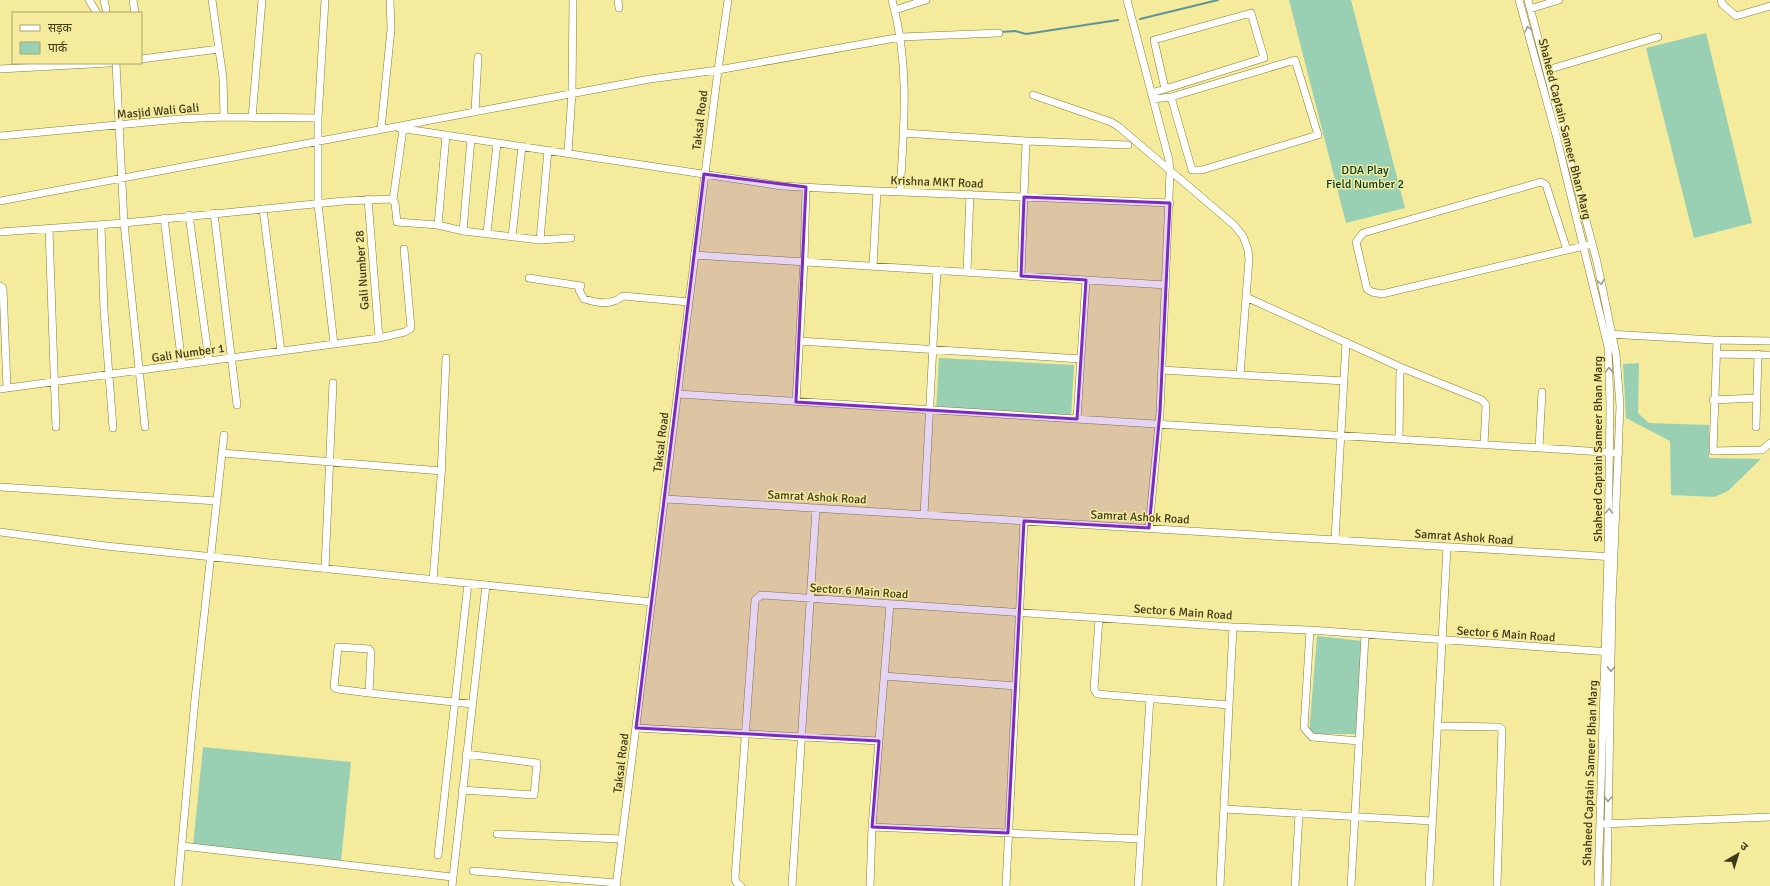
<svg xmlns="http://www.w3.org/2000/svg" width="1770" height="886" font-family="Signika,'Noto Sans Devanagari',sans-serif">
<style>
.green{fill:#99d0b3}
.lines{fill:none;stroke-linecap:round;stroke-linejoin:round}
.stream{stroke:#5f939a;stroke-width:2}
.minor-casing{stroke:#877d2f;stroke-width:8}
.minor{stroke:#fff;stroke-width:7}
.oneway{stroke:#9e9c8c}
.marked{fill:#7b2cbf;fill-opacity:0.2;stroke:#7b2cbf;stroke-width:3;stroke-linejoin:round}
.labels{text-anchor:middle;stroke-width:3;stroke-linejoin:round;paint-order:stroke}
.street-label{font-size:12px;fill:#3e3919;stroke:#f5eb9d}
.park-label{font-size:12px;fill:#013b26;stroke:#f5eb9d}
</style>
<rect width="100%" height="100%" fill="#f5eb9d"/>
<!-- green -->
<path class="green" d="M1289 0H1351L1405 208 1346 223Z
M1706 33 1752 223 1694 238 1646 48Z
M939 358 1074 365 1071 418 936 411Z
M1639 363 1638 413 1649 423 1709 425V458L1761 459 1728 491 1714 497 1671 495 1670 441 1626 418 1623 364Z
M1317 636 1362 641 1356 734H1309Z
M203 747 351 762 341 861 193 846Z"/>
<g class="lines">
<!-- stream -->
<path class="stream" d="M1140 19 1218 0
M1001 32 1015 31 1026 34 1118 20"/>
<defs>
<path id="minor" d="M89 0 97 13
M104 0 106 9
M133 0 135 13
M212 0 223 78 224 117
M325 0 318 118V204L334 344
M618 0 619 8
M892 0C910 64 904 126 900 192
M1127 0 1169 160 1170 172 1160 412 1149 528
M1519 0 1556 135 1608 347 1610 405 1608 556 1598 886
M1528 0 1597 262 1616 354 1620 406 1612 602 1607 886
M1721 0 1722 4 1736 16 1770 6
M1530 9 1559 0
M895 10 926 0
M141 59 219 49
M116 63 124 223 145 427
M0 69 109 63
M1547 70 1658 37
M1151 93 1165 89 1154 40 1251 13 1264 58 1165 89
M1033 95 1111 122 1119 127 1234 225 1243 236 1248 250 1249 259 1240 375
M1153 99 1171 97 1295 60 1318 135 1202 170H1192L1171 97
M475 111 478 57
M252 118 262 0
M399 128 782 186 877 191 1170 203
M381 129 391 29 390 0
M903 133 1026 141 1021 276
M0 136 180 119 224 117 318 118
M1026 141 1128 145
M568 153 572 93 573 0
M368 199 379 338
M393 200 403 129
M0 201 650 79 718 70 901 37 999 33
M263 209 281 351
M214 213 237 405
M189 215 209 361
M164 218 182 365
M101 225 104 310 113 428
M438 225 446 135
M49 229 56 427
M463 231 471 139
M0 232 124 223 344 201 391 199 395 203 397 222 438 225 463 231 540 240 571 238
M487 233 497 143
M512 237 522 146
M540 240 548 150
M1567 250 1546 185 1541 182 1363 233 1356 242 1367 289 1372 292 1382 294 1567 250 1588 245
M694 255 1166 285
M873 266 877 191
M967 272 970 194
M529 278 581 286 579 290 584 299C598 303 611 306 623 296L689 302
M0 286 3 288 7 388
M1246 297 1400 367 1482 400 1486 405 1484 445
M1608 334 1714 340 1770 341
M1717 340 1713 451 1762 450 1770 443
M799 341 1081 359
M1716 354 1770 355
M1162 370 1344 381
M0 389 379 338 405 332 411 328 404 249
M678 394 1619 453
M1713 400 1757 398
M796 402 804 262 806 187
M1077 419 1086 280
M1756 427 1758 354
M1399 439 1400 367
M1539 448 1542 392
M222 453 442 471
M0 487 217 501
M666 499 1614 557
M924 515 937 270
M0 532 106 546 652 602
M1335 540 1346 342
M325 569 333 383
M433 580 441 477 446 358
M1099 618 1094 689 1097 694 1229 705
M1310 630 1304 728 1312 737 1359 741
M884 676 1016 686
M369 693 337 689 334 687 338 647 369 649 371 652 369 693 472 704
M1437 726 1499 727 1502 729 1497 886
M636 728 879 741
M462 790 534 795 537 763 466 754
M1224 809 1432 821
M1603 824 1770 817
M872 827 1141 839
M497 834 622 839
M182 846 452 877
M438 855 468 583
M473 871 617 883
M178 886 195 699 224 435
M452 886 486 585
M616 886 718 70 728 0
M741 886 736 882 735 878 755 600 761 595 1233 627 1310 630 1611 652
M792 886 816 508
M870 886 872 827 890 604
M1006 886 1024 521
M1138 886 1150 698
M1220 886 1233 627
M1295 886 1299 813
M1351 886 1365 636
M1429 886 1447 547"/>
</defs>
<!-- minor casing -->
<use href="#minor" class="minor-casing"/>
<!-- minor -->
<use href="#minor" class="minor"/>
</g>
<!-- one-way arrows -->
<defs><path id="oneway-chevron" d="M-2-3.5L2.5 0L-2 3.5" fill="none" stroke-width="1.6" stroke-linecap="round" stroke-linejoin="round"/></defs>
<g class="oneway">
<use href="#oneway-chevron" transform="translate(1528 29) rotate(-106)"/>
<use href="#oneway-chevron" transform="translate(1601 282) rotate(78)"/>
<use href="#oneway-chevron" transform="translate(1609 370) rotate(-92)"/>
<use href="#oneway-chevron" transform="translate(1609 511) rotate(-89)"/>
<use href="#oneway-chevron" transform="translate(1611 669) rotate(91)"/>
<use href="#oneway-chevron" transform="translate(1608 799) rotate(91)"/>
</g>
<!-- marked area -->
<path class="marked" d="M704 174 806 187 796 402 1077 419 1086 280 1021 276 1024 197 1170 203 1160 412 1149 528 1024 521 1008 833 872 827 879 741 636 728Z"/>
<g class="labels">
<!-- street labels -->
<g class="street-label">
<text transform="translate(158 111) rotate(-5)" y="4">Masjid Wali Gali</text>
<text transform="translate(700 120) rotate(-83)" y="4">Taksal Road</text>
<text transform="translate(1565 129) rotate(76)" y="4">Shaheed Captain Sameer Bhan Marg</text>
<text transform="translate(937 182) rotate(2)" y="4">Krishna MKT Road</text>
<text transform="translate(362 270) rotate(-94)" y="4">Gali Number 28</text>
<text transform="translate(188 353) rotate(-8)" y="4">Gali Number 1</text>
<text transform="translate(661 442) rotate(-83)" y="4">Taksal Road</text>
<text transform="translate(1598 449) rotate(-90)" y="4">Shaheed Captain Sameer Bhan Marg</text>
<text transform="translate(817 497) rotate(3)" y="4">Samrat Ashok Road</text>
<text transform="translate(1140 517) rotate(3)" y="4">Samrat Ashok Road</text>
<text transform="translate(1464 537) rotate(4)" y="4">Samrat Ashok Road</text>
<text transform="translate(859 591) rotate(4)" y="4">Sector 6 Main Road</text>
<text transform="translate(1183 612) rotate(4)" y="4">Sector 6 Main Road</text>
<text transform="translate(1506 634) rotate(4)" y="4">Sector 6 Main Road</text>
<text transform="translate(621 763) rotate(-83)" y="4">Taksal Road</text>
<text transform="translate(1590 773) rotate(-88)" y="4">Shaheed Captain Sameer Bhan Marg</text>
</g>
<!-- park labels -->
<g class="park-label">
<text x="1365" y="174">DDA Play<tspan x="1365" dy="14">Field Number 2</tspan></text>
</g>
</g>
<!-- legend -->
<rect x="12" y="12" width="130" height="52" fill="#f5eb9d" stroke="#aca468"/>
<rect x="20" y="25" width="20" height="6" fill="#ffffff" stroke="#aca468"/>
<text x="48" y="32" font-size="12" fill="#3e3919">सड़क</text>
<rect x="20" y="42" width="20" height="12" fill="#99d0b3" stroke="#aca468"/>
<text x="48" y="52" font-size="12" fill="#3e3919">पार्क</text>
<!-- north arrow -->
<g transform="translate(1738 854) rotate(38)" stroke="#f5eb9d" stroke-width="3" paint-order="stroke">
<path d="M0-3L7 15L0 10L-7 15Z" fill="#3e3919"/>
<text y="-6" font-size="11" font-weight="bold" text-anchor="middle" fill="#3e3919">उ</text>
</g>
</svg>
